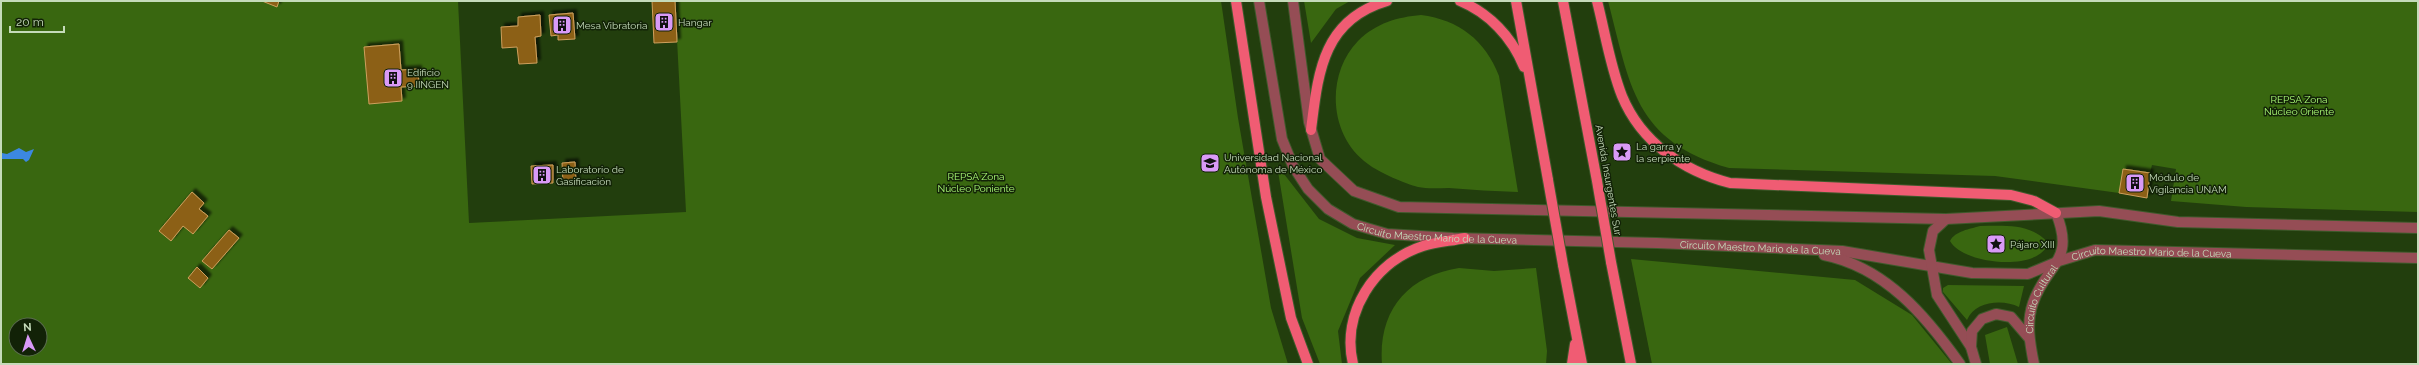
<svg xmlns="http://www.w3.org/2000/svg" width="2419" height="365" font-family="Raleway,sans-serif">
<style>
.green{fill:#396710;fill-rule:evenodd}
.water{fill:#3c88e1}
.building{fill:#8c6018;stroke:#ce9f5c;filter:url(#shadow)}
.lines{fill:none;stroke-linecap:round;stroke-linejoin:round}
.minor-casing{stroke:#3f5a2c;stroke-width:12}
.major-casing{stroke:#3f5a2c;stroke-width:12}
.minor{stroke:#954d55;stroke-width:10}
.major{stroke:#f05c73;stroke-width:10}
.major-bridge-casing{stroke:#3f5a2c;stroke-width:12;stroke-linecap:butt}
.major-bridge{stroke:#f05c73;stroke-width:10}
.labels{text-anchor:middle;stroke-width:3;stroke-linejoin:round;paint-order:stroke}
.poi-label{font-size:10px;fill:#c5dbba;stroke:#122207;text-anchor:start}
.park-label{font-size:10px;fill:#acfc77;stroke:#122207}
.street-label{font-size:10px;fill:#c5dbba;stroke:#122207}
</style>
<defs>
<filter id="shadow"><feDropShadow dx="3.5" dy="-3.5" stdDeviation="1" flood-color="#0009"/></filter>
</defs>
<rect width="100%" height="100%" fill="#223e0d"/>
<!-- green -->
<path class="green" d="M1 1H458L469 223 686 212 675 1H1221L1238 118 1271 308 1288 364H1ZM16 325H40V349H16Z
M1304 1H1350L1336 9 1311 43Z
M1608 1H2418V212L2246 207 2171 201 2176 169 2152 165 2150 173 2123 169 2119 193 1995 176 1729 168C1634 141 1630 85 1608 1Z
M1421 15C1459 20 1485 40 1499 76L1518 192C1495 191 1472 190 1449 188 1439 188 1427 189 1418 187 1406 184 1378 172 1368 164 1329 137 1325 75 1358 41 1376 23 1398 17 1421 15Z
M1277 165 1319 219 1357 238 1395 245 1360 278 1338 331 1342 364H1320L1302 318Z
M1980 226C2005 226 2031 223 2048 243 2040 272 1963 265 1950 241 1955 231 1970 229 1980 226Z
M1631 259 1855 280 1912 315 1952 364H1652Z
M1459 268 1494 271 1536 268 1547 351 1546 364H1382C1378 311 1407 276 1459 268Z
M1948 285 2024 286 2019 307C2003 299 1975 301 1967 320L1943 292V288Z
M2007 327 2018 364H1990L1985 335Z"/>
<!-- water -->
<path class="water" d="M19 148 26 152 34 149 29 160 26 162 23 159H1L2 153 7 154Z"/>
<!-- building -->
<path class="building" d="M262 1H279L277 7Z
M652 1H675L677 42 654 43Z
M573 13 575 39 558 40V35L551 36 549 15Z
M540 15 541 36 535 37 537 63 519 64 517 47 502 48 501 27 518 26V17Z
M399 44 401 70 418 69 419 86 401 87 402 101 369 104 364 47Z
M575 162 576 183H563L562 163Z
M553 165V183L532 184 531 166Z
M2123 169 2150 173 2147 198 2119 193Z
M192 192 204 203 199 209 208 216 193 234 183 226 171 241 159 231Z
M229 230 239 238 212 269 202 261Z
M197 267 208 278 200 288 188 278Z"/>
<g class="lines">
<defs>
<g id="minor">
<path id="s1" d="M1259 1 1282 139 1293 166 1308 189 1328 209 1353 224 1387 234 1453 238 1657 243 1842 251 1972 273 2028 274 2059 261 2095 250 2418 258"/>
<path d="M1293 1 1309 122 1320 159 1354 191 1399 207 1946 219 2099 211 2178 222 2418 228"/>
<path d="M1946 219 1933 231 1929 250 1937 295 1971 347 1976 364"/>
<path d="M1824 255C1885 267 1926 316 1960 364"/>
<path d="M1971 347 1972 331 1982 319 1996 314 2011 317 2029 338"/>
<path id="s2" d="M2034 364C2030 344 2026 323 2033 303 2046 264 2076 262 2056 213"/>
</g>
<path id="major" d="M1236 1 1266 197 1291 318 1308 364
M1460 1C1489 13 1512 37 1524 67
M1516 1 1548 180
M1563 1 1597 181
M1597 1C1605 32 1610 66 1622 96 1641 142 1683 171 1730 183L2011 195 2034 201 2056 213
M1311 130C1318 74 1322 20 1387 1
M1611 262 1631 364
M1563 265 1582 364
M1353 364C1341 313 1374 262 1423 246 1436 242 1451 241 1465 238
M1572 364 1575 344"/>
</defs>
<!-- minor casing -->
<use href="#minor" class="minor-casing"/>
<!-- major casing -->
<use href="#major" class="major-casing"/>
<!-- minor -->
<use href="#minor" class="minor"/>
<!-- major -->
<use href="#major" class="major"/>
<defs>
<path id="major-bridge" d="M1548 180 1563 265
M1597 181 1611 262"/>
</defs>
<!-- major-bridge casing -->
<use href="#major-bridge" class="major-bridge-casing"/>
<!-- major-bridge -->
<use href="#major-bridge" class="major-bridge"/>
</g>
<!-- icons -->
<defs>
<symbol id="building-square" viewBox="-11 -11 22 22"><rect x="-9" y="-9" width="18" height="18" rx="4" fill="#d99af7" stroke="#122207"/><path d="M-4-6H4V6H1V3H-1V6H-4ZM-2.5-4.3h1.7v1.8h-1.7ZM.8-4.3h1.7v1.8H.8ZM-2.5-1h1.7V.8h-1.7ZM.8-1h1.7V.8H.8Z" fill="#111"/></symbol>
<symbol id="sight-square" viewBox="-11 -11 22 22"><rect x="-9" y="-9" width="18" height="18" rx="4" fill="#d99af7" stroke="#122207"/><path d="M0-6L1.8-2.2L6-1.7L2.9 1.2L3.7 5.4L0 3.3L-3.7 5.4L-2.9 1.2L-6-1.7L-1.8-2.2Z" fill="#111"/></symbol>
<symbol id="university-square" viewBox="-11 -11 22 22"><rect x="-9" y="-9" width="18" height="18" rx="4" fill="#d99af7" stroke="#122207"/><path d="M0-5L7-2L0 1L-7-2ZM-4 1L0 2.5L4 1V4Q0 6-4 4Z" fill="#111"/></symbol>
</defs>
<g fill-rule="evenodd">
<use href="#building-square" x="653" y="11" width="22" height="22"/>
<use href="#building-square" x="551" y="14" width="22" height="22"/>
<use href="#building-square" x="382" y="67" width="22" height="22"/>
<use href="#sight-square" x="1611" y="141" width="22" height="22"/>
<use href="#university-square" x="1199" y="152" width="22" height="22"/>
<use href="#building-square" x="531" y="164" width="22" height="22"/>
<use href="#building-square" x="2124" y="172" width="22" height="22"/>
<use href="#sight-square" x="1985" y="233" width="22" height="22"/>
</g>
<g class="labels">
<!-- poi labels -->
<g class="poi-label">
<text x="678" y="26">Hangar</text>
<text x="576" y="29">Mesa Vibratoria</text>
<text x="407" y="76">Edificio<tspan x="407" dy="12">9 IINGEN</tspan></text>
<text x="1636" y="150">La garra y<tspan x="1636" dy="12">la serpiente</tspan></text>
<text x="1224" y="161">Universidad Nacional<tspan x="1224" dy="12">Autónoma de México</tspan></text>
<text x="556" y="173">Laboratorio de<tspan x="556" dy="12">Gasificación</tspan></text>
<text x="2149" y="181">Módulo de<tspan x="2149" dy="12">Vigilancia UNAM</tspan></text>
<text x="2010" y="248">Pájaro XIII</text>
</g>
<!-- park labels -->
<g class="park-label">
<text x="2299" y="103">REPSA Zona<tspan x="2299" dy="12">Núcleo Oriente</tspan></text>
<text x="976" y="180">REPSA Zona<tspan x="976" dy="12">Núcleo Poniente</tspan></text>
</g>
<!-- street labels -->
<g class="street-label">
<text transform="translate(1609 180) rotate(80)" y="4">Avenida Insurgentes Sur</text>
<text dy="4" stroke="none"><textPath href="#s1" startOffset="339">Circuito Maestro Mario de la Cueva</textPath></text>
<text dy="4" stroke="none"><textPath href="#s1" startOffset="663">Circuito Maestro Mario de la Cueva</textPath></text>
<text dy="4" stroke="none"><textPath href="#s1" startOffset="1060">Circuito Maestro Mario de la Cueva</textPath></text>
<text dy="4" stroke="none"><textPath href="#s2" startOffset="68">Circuito Cultural</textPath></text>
</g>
</g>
<!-- border -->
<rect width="2419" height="365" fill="none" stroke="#c5dbba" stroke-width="4"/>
<!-- north arrow -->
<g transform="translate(28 337) rotate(356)"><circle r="19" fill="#122207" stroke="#5a6c4f"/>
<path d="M0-3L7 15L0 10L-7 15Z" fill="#d99af7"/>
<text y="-6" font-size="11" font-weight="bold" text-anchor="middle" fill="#c5dbba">N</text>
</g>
<!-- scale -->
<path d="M10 26v6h54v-6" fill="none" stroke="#c5dbba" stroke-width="2"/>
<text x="16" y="26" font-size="12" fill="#c5dbba" stroke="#122207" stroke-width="3" paint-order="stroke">20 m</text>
</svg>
